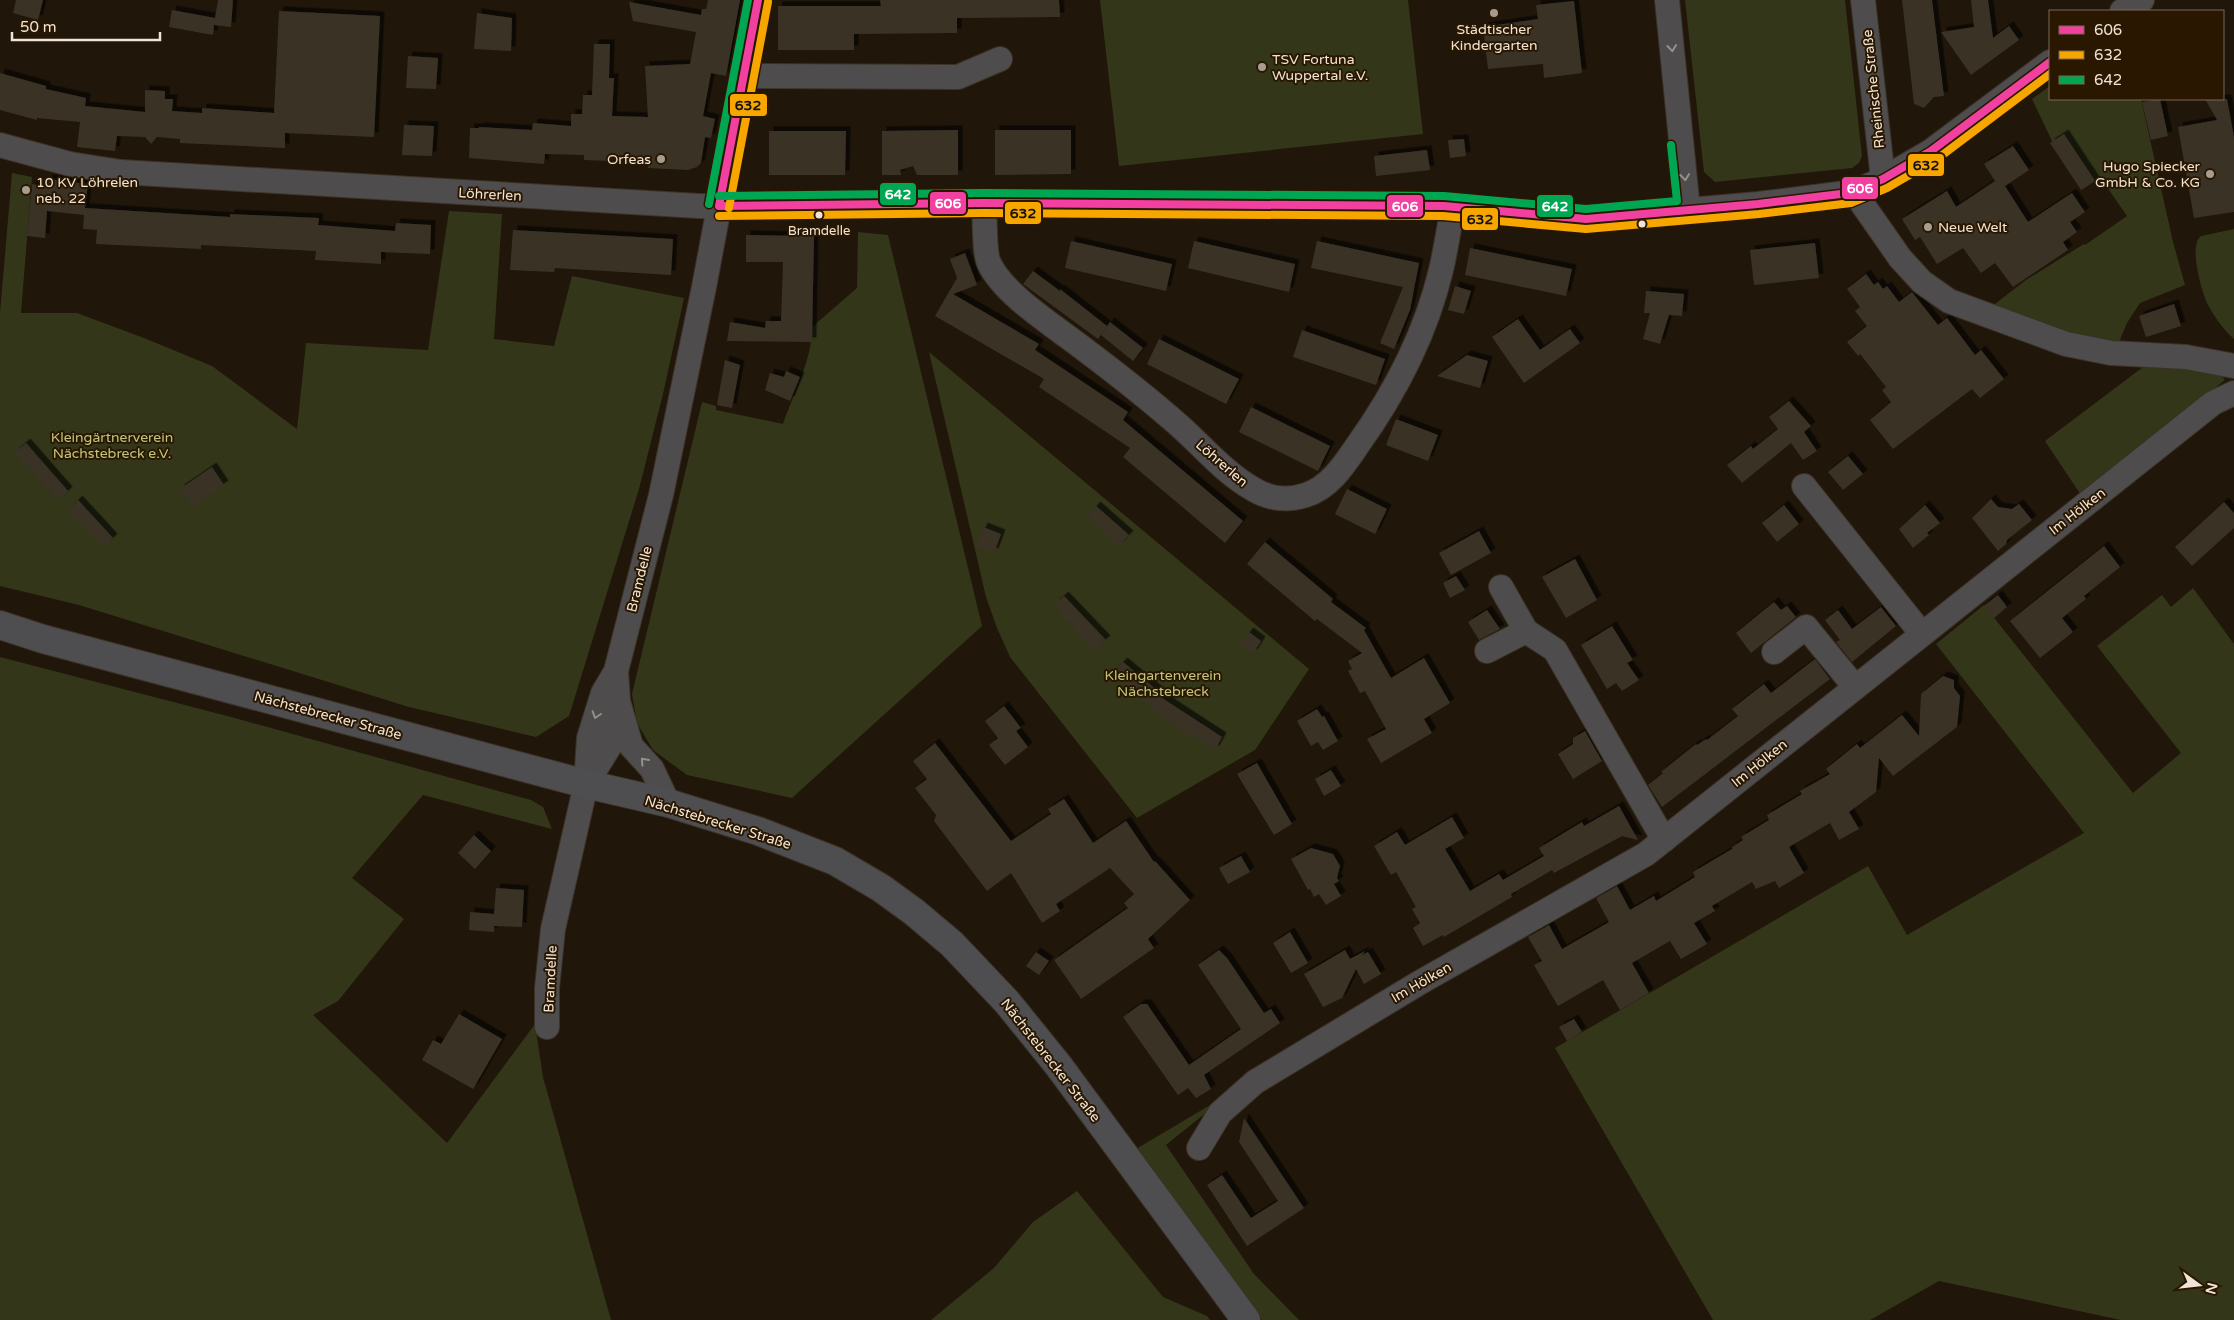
<svg xmlns="http://www.w3.org/2000/svg" width="2234" height="1320" font-family="'Varela Round',sans-serif">
<style>
.green{fill:#343619}
.building{fill:#3a3226;filter:url(#shadow)}
.lines{fill:none;stroke-linecap:round;stroke-linejoin:round}
.street-casing{stroke:#3c3227;stroke-width:26}
.secondary-casing{stroke:#3c3227;stroke-width:30}
.street{stroke:#4e4c4d;stroke-width:24}
.secondary{stroke:#4e4d50;stroke-width:28}
.bus-1-casing{stroke:#291700;stroke-width:11}
.bus-2-casing{stroke:#291700;stroke-width:11}
.bus-3-casing{stroke:#291700;stroke-width:11}
.bus-1{stroke:#f240a1;stroke-width:8}
.bus-2{stroke:#f7a600;stroke-width:8}
.bus-3{stroke:#00a651;stroke-width:8}
.oneway{stroke:#97908a}
.poi-dot{fill:#a89c8e;stroke:#291700;stroke-width:2}
.bus-dot{fill:#f1e4d5;stroke:#291700;stroke-width:2}
.labels{text-anchor:middle;stroke-width:4;stroke-linejoin:round;paint-order:stroke}
.bus-label{font-size:13px;fill:#f1e4d5;stroke:#291700}
.poi-label{font-size:14px;fill:#f1e4d5;stroke:#291700;text-anchor:start}
.street-label{font-size:14px;fill:#f1e4d5;stroke:#291700}
.park-label{font-size:14px;fill:#bec67d;stroke:#291700}
.line-badge{stroke:#291700;stroke-width:2}
.badge-label{font-size:14px;text-anchor:middle;font-weight:bold;fill:#fff}
.pale-badge-label{font-size:14px;text-anchor:middle;font-weight:bold;fill:#111}
</style>
<defs>
<filter id="shadow"><feDropShadow dx="4.5" dy="-4.5" stdDeviation="0" flood-color="#0009"/></filter>
</defs>
<rect width="100%" height="100%" fill="#201609"/>
<!-- green -->
<path class="green" d="M1100 0H1408L1423 134 1119 166Z
M1685 0H1845L1862 156 1859 163 1852 168 1715 182 1704 172Z
M2050 86V99H2141L2173 242 2185 285 2140 303 2127 323 2116 349 1991 307 2026 280 2084 244 2085 245 2127 216 2100 177 2083 189 2053 143 2032 99Z
M12 173 32 177 21 313H77L144 338 212 366 297 429 306 343 428 350 449 211 502 214 494 339 554 346 572 276 684 298 663 394 639 489 569 716 536 737 409 707 79 605 0 586V313Z
M2234 229V339C2224 330 2215 318 2208 305 2202 293 2188 245 2201 236Z
M858 232 888 235 982 626 792 798 687 775 653 750 637 723 632 694 702 402 716 406V410L783 424C794 392 812 361 812 327L857 288Z
M929 352 1309 669 1255 750 1137 818 1010 657 997 628 986 597Z
M2147 364 2215 367 2225 380 2081 495 2045 441Z
M2193 588 2234 644V1320H2121L1939 1281 1870 1320H1713L1555 1048 1868 866 1907 935 2084 833 1936 644 1984 605 2133 793 2181 753 2097 646 2162 595 2171 607Z
M0 657 231 717 531 800 543 807 552 829 423 795 352 878 404 919 338 1001 313 1015 447 1143 535 1024 543 1077 611 1320H0Z
M1217 1101 1218 1103 1166 1145 1254 1274 1299 1320H1262L1136 1149Z
M1077 1191 1163 1297 1207 1316 1210 1320H931L994 1268 1033 1222Z"/>
<!-- building -->
<path class="building" d="M16 0H43L38 20 13 13Z
M218 0H233L231 27 214 25 213 35 169 27 172 10 215 18Z
M708 0H740L726 76 711 73 703 116 715 119 711 138 705 137 701 163 697 167 688 170 648 168 649 158 608 156V161L584 160V155L545 154 544 164 469 158 470 128H479V127L532 130 533 123 571 126V114H582L583 95H592L594 44H610L609 78H614L612 116 648 117 645 66 690 64 696 32 633 21 629 2 701 15 702 9H706Z
M880 0H1059L1060 17 957 18V33L854 34V50H778V6H881Z
M1902 0H1932L1944 96 1934 97 1924 108 1914 104Z
M1971 0H1988L1993 38 2009 26 2019 40 1971 75 1941 32 1974 27Z
M1574 1 1582 73 1544 78 1543 64 1488 69 1483 27 1538 19 1536 5Z
M279 11 380 16 374 137 285 133V148L180 143V139L157 137 151 144 145 137 117 136 115 151 77 147 80 122 37 118V120L0 110V73L46 86V89L86 98 85 106 145 112V90L165 91V99H173L172 111 202 113V108L274 113Z
M477 13 512 18 511 51 474 49Z
M408 56 438 58 436 89 406 88Z
M2160 99 2168 136 2151 140 2142 102Z
M2205 99H2227L2234 137V212L2194 218 2178 127 2217 120Z
M404 125 434 126 432 156 402 155Z
M958 130V175H917L913 166 900 170 901 175H882V131Z
M995 130H1071V174L995 175Z
M769 131H846L845 175H769Z
M2064 134 2095 181 2081 190 2050 143Z
M1464 139 1466 156 1450 158 1448 140Z
M2013 146 2029 170 2005 186 2028 222 2072 193 2085 212 2070 222 2077 232 2063 242 2068 250 2013 287 1995 263 1981 273 1963 248 1937 264 1920 237 1915 240 1902 219 1947 191 1956 207 1995 181 1984 164Z
M1427 150 1430 170 1376 176 1374 156Z
M48 179 88 184 85 208 230 217V214L319 218 318 225 395 231 396 223 431 225 430 254 381 252V264L315 260 316 251 201 245V249L96 244 97 230 83 229 84 215 47 211 45 238 27 236 32 184 47 187Z
M513 230 673 239 671 275 555 268 554 272 510 270Z
M746 235 814 236 812 342 727 341 730 322 765 328 766 321H781L783 262H746Z
M1071 241 1172 264 1166 291 1065 268Z
M1194 241 1295 264 1289 292 1188 268Z
M1317 241 1419 263 1410 310 1394 349 1380 343 1403 287 1311 268Z
M1815 243 1819 278 1754 285 1750 250Z
M1470 248 1572 269 1566 296 1465 275Z
M965 253 977 285 953 294 1039 344 1035 350 1128 412 1123 420 1243 521 1225 543 1123 457 1130 448 1039 387 1044 379 935 316 957 278 950 259Z
M1033 271 1060 291V289L1107 326 1098 339 1023 284Z
M1866 274 1874 285 1878 282 1883 289 1887 286 1899 302 1912 292 1938 325 1947 318 1975 355 1981 350 2004 379 1980 398 1972 389 1893 449 1870 420 1891 402 1882 390 1886 387 1860 354 1858 356 1847 342 1867 326 1855 311 1860 307 1847 289Z
M1455 286 1471 291 1464 314 1448 310Z
M1646 291 1684 294 1682 316 1669 315 1660 344 1643 339 1650 313H1644Z
M2174 304 2181 326 2146 337 2139 316Z
M1518 319 1540 350 1570 329 1580 343 1524 383 1492 337Z
M1110 322 1143 348 1133 361 1101 335Z
M1302 330 1385 359 1376 385 1293 357Z
M1159 339 1239 379 1226 404 1147 364Z
M1467 355 1488 361 1480 388 1437 376Z
M725 360 740 365 732 408 717 405Z
M786 371 800 377 790 401 765 390 770 373 784 377Z
M1789 401 1811 426 1804 432 1817 451 1803 460 1791 443 1742 483 1727 465 1751 446 1753 449 1778 429 1769 417Z
M1251 407 1330 446 1318 471 1239 432Z
M1396 419 1438 435 1428 461 1386 445Z
M26 443 68 491 59 500 14 453Z
M1848 456 1863 474 1843 490 1828 472Z
M212 467 224 485 193 506 180 489Z
M1347 489 1387 509 1375 534 1335 514Z
M1991 499 1998 507 2012 509 2019 504 2032 520 2007 540 2006 544 1998 551 1972 518Z
M78 500 113 538 104 547 67 511Z
M2224 502 2234 513V528L2192 566 2175 547Z
M1784 505 1799 524 1777 542 1762 523Z
M1925 505 1940 523 1927 533 1929 535 1913 548 1899 529Z
M1096 506 1129 535 1119 546 1087 516Z
M983 527 1001 534 994 553 976 546Z
M1479 531 1491 553 1451 575 1439 553Z
M1265 542 1333 599 1331 602 1366 628 1364 630 1391 678 1424 658 1450 703 1424 719 1432 733 1381 763 1367 739 1386 729 1365 691 1360 693 1348 671 1352 669 1348 661 1362 653 1317 619 1315 621 1247 564Z
M2104 546 2120 567 2084 596 2086 599 2062 618 2073 632 2040 658 2010 621Z
M1575 559 1597 600 1566 618 1542 577Z
M1456 576 1465 590 1450 598 1443 583Z
M1998 595 2007 607 1994 618 1984 606Z
M1064 596 1106 640 1093 651 1068 620 1067 621 1057 610 1059 608 1055 604Z
M1774 602 1781 610 1787 606 1796 617 1751 653 1736 633Z
M1881 607 1896 626 1852 662 1836 642 1840 640 1825 620 1838 610 1852 629Z
M1487 610 1500 629 1479 640 1468 622Z
M1612 626 1633 660 1627 663 1639 680 1622 691 1616 683 1607 689 1581 645Z
M1249 632 1261 641 1253 654 1239 644Z
M1815 659 1830 679 1662 807 1648 785 1663 773 1661 772 1696 744 1697 745 1706 739 1707 740 1738 716 1732 709 1764 684 1771 693Z
M1123 662 1164 696 1162 698 1222 737 1215 750 1168 721 1112 673Z
M1943 676 1954 680V688L1960 696 1957 727 1893 776 1879 758 1876 792 1849 812 1859 829 1839 840 1830 823 1789 847 1804 873 1779 888 1775 881 1756 889 1752 882 1712 906 1715 911 1694 923 1707 944 1681 959 1670 941 1632 963 1649 993 1620 1010 1603 980 1558 1006 1534 965 1542 961 1528 937 1549 925 1562 949 1609 922 1596 898 1617 886 1630 910 1654 896 1656 901 1695 877 1693 872 1732 849V847L1743 840 1741 837 1769 820 1767 815 1802 794 1800 791 1830 774 1826 769 1857 744 1860 748 1902 715 1919 736 1921 694Z
M1004 706 1021 728 1016 731 1028 747 1005 765 989 745 998 738 985 721Z
M1317 709 1322 717 1324 716 1338 741 1323 750 1318 742 1311 746 1297 721Z
M1585 731 1602 761 1573 779 1558 754 1573 744V738Z
M935 743 1011 841 1051 814 1048 809 1064 799 1093 843 1126 821 1154 862 1155 861 1190 900 1148 939 1154 948 1081 999 1054 960 1128 908 1124 903 1134 894 1110 868 1056 904 1060 911 1042 923 1011 873 987 891 934 821 936 815 915 788 927 779 913 761Z
M1257 763 1292 824 1274 835 1237 774Z
M1331 770 1341 786 1324 796 1315 779Z
M1619 806 1638 840 1622 836 1554 873 1552 870 1511 894 1512 897 1444 937 1443 935 1423 946 1413 928 1420 923 1412 909 1416 907 1396 872 1391 875 1374 846 1397 832 1405 845 1452 817 1464 838 1445 849 1470 891 1499 874 1503 880 1544 856 1539 848 1582 822 1584 826Z
M474 835 491 851 475 869 458 853Z
M1311 848 1333 854 1340 866 1337 878 1339 881 1334 884 1341 896 1326 905 1319 894 1314 897 1310 889 1308 890 1291 859Z
M1241 856 1250 872 1228 884 1219 868Z
M496 888 524 890 522 927 494 926V932L469 930 470 912 494 914Z
M1290 932 1308 963 1291 973 1273 943Z
M1219 950 1227 958 1264 1013 1271 1009 1280 1023 1204 1075 1211 1089 1196 1098 1188 1088 1178 1095 1123 1017 1141 1004H1147L1189 1065 1241 1029 1198 965Z
M1345 950 1350 959 1365 951 1362 955 1368 952 1381 974 1364 984 1356 969 1342 998 1323 1007 1304 974Z
M1036 952 1049 961 1039 975 1026 966Z
M459 1014 502 1039 473 1089 422 1060 433 1040 441 1044Z
M1574 1019 1582 1032 1567 1041 1559 1027Z
M1244 1118 1304 1208 1247 1246 1207 1185 1222 1175 1251 1218 1278 1201 1239 1142Z"/>
<g class="lines">
<defs>
<path id="street" d="M1667 0 1688 210
M1863 0 1883 179
M2122 11 2142 0
M744 76 958 77 1000 59
M0 145 70 164 121 172 699 206 1258 204 1444 206 1586 219 1758 204 1854 192 1883 179 1931 151 2050 62
M1854 192 1900 258 1922 282 1949 301 2066 344 2111 353 2186 357 2234 366
M984 203C985 217 984 253 989 263 1002 293 1054 326 1080 346 1112 370 1144 395 1174 421 1200 443 1223 472 1253 489 1269 499 1288 501 1306 495 1330 487 1344 465 1357 446 1395 393 1426 333 1441 270 1446 249 1449 227 1453 207
M1804 486 1922 634
M1501 587 1526 631 1555 650 1664 840
M1487 651 1526 631
M1774 652 1806 627 1855 687
M616 671 618 701 631 746 652 769 668 803
M588 781 611 744 617 708
M547 1027V988L553 929 586 784 589 738 603 693 616 671 661 495 704 287 758 0
M1199 1148 1220 1113 1255 1082 1419 983 1646 854 2213 403 2234 393"/>
<path id="secondary" d="M0 625 43 639 294 706 586 784 668 803 758 831 835 861 881 888 914 912 952 944 1007 1002 1058 1065 1246 1320"/>
</defs>
<!-- street casing -->
<use href="#street" class="street-casing"/>
<!-- secondary casing -->
<use href="#secondary" class="secondary-casing"/>
<!-- street -->
<use href="#street" class="street"/>
<!-- secondary -->
<use href="#secondary" class="secondary"/>
<defs>
<path id="bus-1" d="M719 206 984 203 1444 206 1586 219 1758 204 1849 193 1883 179 1931 151 2050 62
M719 206 758 0"/>
<path id="bus-2" d="M729 208 768 2
M719 216 984 213 1443 216 1586 229 1759 214 1851 203 1887 188 1937 159 2050 74"/>
<path id="bus-3" d="M719 196 984 193 1444 196 1586 209 1677 201 1671 145
M709 204 748 0"/>
</defs>
<!-- bus-1 casing -->
<use href="#bus-1" class="bus-1-casing"/>
<!-- bus-2 casing -->
<use href="#bus-2" class="bus-2-casing"/>
<!-- bus-3 casing -->
<use href="#bus-3" class="bus-3-casing"/>
<!-- bus-1 -->
<use href="#bus-1" class="bus-1"/>
<!-- bus-2 -->
<use href="#bus-2" class="bus-2"/>
<!-- bus-3 -->
<use href="#bus-3" class="bus-3"/>
</g>
<!-- one-way arrows -->
<defs><path id="oneway-chevron" d="M-2-3.5L2.5 0L-2 3.5" fill="none" stroke-width="1.6" stroke-linecap="round" stroke-linejoin="round" transform="scale(1.25)"/></defs>
<g class="oneway">
<use href="#oneway-chevron" transform="translate(1672 48) rotate(84)"/>
<use href="#oneway-chevron" transform="translate(1685 177) rotate(84)"/>
<use href="#oneway-chevron" transform="translate(596 715) rotate(108)"/>
<use href="#oneway-chevron" transform="translate(644 761) rotate(-132)"/>
</g>
<!-- markers -->
<g class="poi-dot">
<circle cx="1494" cy="13" r="5"/>
<circle cx="1262" cy="67" r="5"/>
<circle cx="661" cy="159" r="5"/>
<circle cx="2210" cy="174" r="5"/>
<circle cx="26" cy="190" r="5"/>
<circle cx="1928" cy="227" r="5"/>
</g>
<g class="bus-dot">
<circle cx="819" cy="215" r="4.5"/>
<circle cx="1642" cy="224" r="4.5"/>
</g>
<g class="labels">
<!-- bus labels -->
<g class="bus-label">
<text x="819" y="235">Bramdelle</text>
</g>
<!-- poi labels -->
<g class="poi-label">
<text x="1494" y="34" text-anchor="middle">Städtischer<tspan x="1494" dy="16">Kindergarten</tspan></text>
<text x="1272" y="64">TSV Fortuna<tspan x="1272" dy="16">Wuppertal e.V.</tspan></text>
<text x="651" y="164" text-anchor="end">Orfeas</text>
<text x="2200" y="171" text-anchor="end">Hugo Spiecker<tspan x="2200" dy="16">GmbH &amp; Co. KG</tspan></text>
<text x="36" y="187">10 KV Löhrelen<tspan x="36" dy="16">neb. 22</tspan></text>
<text x="1938" y="232">Neue Welt</text>
</g>
<!-- street labels -->
<g class="street-label">
<text transform="translate(1873 89) rotate(-96)" y="5">Rheinische Straße</text>
<text transform="translate(490 194) rotate(3)" y="5">Löhrerlen</text>
<text transform="translate(1222 463) rotate(41)" y="5">Löhrerlen</text>
<text transform="translate(2077 511) rotate(-38)" y="5">Im Hölken</text>
<text transform="translate(639 579) rotate(-76)" y="5">Bramdelle</text>
<text transform="translate(328 715) rotate(15)" y="5">Nächstebrecker Straße</text>
<text transform="translate(1759 763) rotate(-39)" y="5">Im Hölken</text>
<text transform="translate(718 822) rotate(17)" y="5">Nächstebrecker Straße</text>
<text transform="translate(550 979) rotate(-87)" y="5">Bramdelle</text>
<text transform="translate(1421 982) rotate(-30)" y="5">Im Hölken</text>
<text transform="translate(1051 1060) rotate(52)" y="5">Nächstebrecker Straße</text>
</g>
<!-- park labels -->
<g class="park-label">
<text x="112" y="442">Kleingärtnerverein<tspan x="112" dy="16">Nächstebreck e.V.</tspan></text>
<text x="1163" y="680">Kleingartenverein<tspan x="1163" dy="16">Nächstebreck</tspan></text>
</g>
</g>
<g class="line-badge">
<rect x="729" y="93" width="39" height="24" rx="5" fill="#f7a600"/>
<rect x="1907" y="153" width="38" height="24" rx="5" fill="#f7a600"/>
<rect x="1841" y="176" width="38" height="24" rx="5" fill="#f240a1"/>
<rect x="879" y="182" width="38" height="24" rx="5" fill="#00a651"/>
<rect x="929" y="191" width="38" height="24" rx="5" fill="#f240a1"/>
<rect x="1386" y="194" width="38" height="24" rx="5" fill="#f240a1"/>
<rect x="1536" y="194" width="38" height="24" rx="5" fill="#00a651"/>
<rect x="1004" y="201" width="38" height="24" rx="5" fill="#f7a600"/>
<rect x="1461" y="207" width="38" height="24" rx="5" fill="#f7a600"/>
</g>
<g class="badge-label">
<text x="1860" y="193">606</text>
<text x="898" y="199">642</text>
<text x="948" y="208">606</text>
<text x="1405" y="211">606</text>
<text x="1555" y="211">642</text>
</g>
<g class="pale-badge-label">
<text x="748" y="110">632</text>
<text x="1926" y="170">632</text>
<text x="1023" y="218">632</text>
<text x="1480" y="224">632</text>
</g>
<!-- legend -->
<rect x="2049" y="10" width="175" height="90" fill="#291700" stroke="#796955"/>
<rect x="2059" y="26" width="25" height="8" fill="#f240a1" stroke="#796955"/>
<text x="2094" y="35" font-size="15" fill="#f1e4d5">606</text>
<rect x="2059" y="51" width="25" height="8" fill="#f7a600" stroke="#796955"/>
<text x="2094" y="60" font-size="15" fill="#f1e4d5">632</text>
<rect x="2059" y="76" width="25" height="8" fill="#00a651" stroke="#796955"/>
<text x="2094" y="85" font-size="15" fill="#f1e4d5">642</text>
<!-- north arrow -->
<g transform="translate(2199 1285) rotate(105)" stroke="#291700" stroke-width="4" paint-order="stroke">
<path d="M0-4L9 19L0 12L-9 19Z" fill="#f1e4d5"/>
<text y="-8" font-size="14" font-weight="bold" text-anchor="middle" fill="#f1e4d5">N</text>
</g>
<!-- scale -->
<path d="M12 32v8h148v-8" fill="none" stroke="#f1e4d5" stroke-width="2.5"/>
<text x="20" y="32" font-size="15" fill="#f1e4d5" stroke="#291700" stroke-width="4" paint-order="stroke">50 m</text>
</svg>
